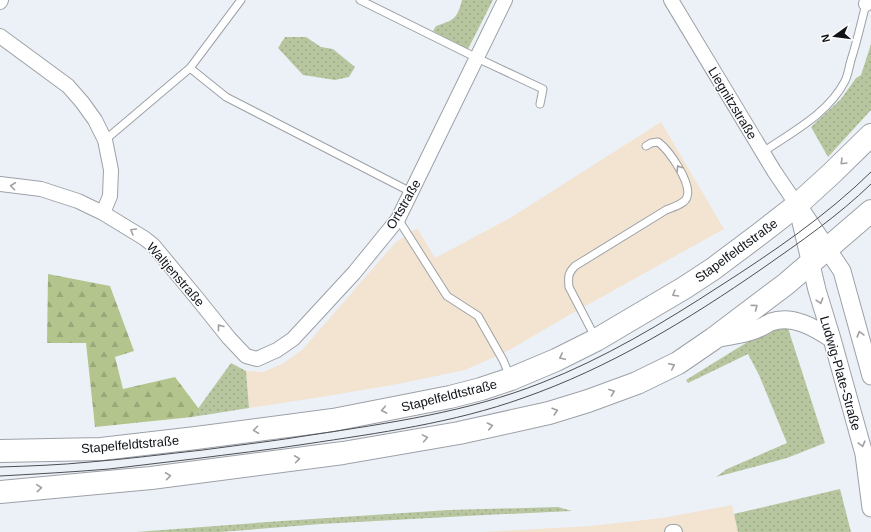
<svg xmlns="http://www.w3.org/2000/svg" width="871" height="532" font-family="Arial,sans-serif">
<style>
.commercial{fill:#f2e4d1}
.grass{fill:url(#grass-dots)}
.forest{fill:url(#forest-firs)}
.lines{fill:none;stroke-linecap:round;stroke-linejoin:round}
.service-casing{stroke:#9da1a7;stroke-width:9}
.minor-casing{stroke:#9da1a7;stroke-width:16}
.tertiary-casing{stroke:#9da1a7;stroke-width:19}
.primary-casing{stroke:#9da1a7;stroke-width:24}
.service{stroke:#fff;stroke-width:7}
.minor{stroke:#fff;stroke-width:14}
.tertiary{stroke:#fff;stroke-width:17}
.primary{stroke:#fff;stroke-width:22}
.tram{stroke:#4c4e52;stroke-width:1}
.oneway{stroke:#a0a0a1}
.labels{text-anchor:middle;stroke-width:3;stroke-linejoin:round;paint-order:stroke}
.street-label{font-size:13px;fill:#111215;stroke:#fdfeff}
</style>
<defs>
<pattern id="grass-dots" width="8" height="8" patternUnits="userSpaceOnUse"><rect width="8" height="8" fill="#b8c69f"/><path d="M2 2h.1M6 6h.1" fill="none" stroke="#9da988" stroke-width="1.8" stroke-linecap="round"/></pattern>
<pattern id="forest-firs" width="22" height="20" patternUnits="userSpaceOnUse"><rect width="22" height="20" fill="#b3c58d"/><path d="M5 1l3.5 6h-7zM16 11l3.5 6h-7z" fill="#99a879"/></pattern>
</defs>
<rect width="100%" height="100%" fill="#ecf1f8"/>
<!-- commercial -->
<path class="commercial" d="M661 122 724 229 566 317 504 353 465 370 398 384 321 397 249 408 246 371 263 372 282 364 302 350 395 243 417 228 435 258 510 218Z
M732 505 738 532H481L590 526 662 518Z"/>
<!-- grass -->
<path class="grass" d="M462 0H493L468 49 433 31 436 26C454 20 457 19 462 0Z
M285 37H306L321 47 333 49 355 67 349 77 335 80 303 75 278 48Z
M871 44V110L828 157 811 127 841 99 856 78 861 75Z
M787 325 825 443 787 458 716 477 727 469 787 443 759 375 748 354 688 383 686 380 762 333Z
M231 363 246 371 249 408 192 417Z
M840 489 851 532H738L734 514Z
M558 507 572 511 485 515 321 524 220 532H136L282 521 449 510Z"/>
<!-- forest -->
<path class="forest" d="M48 274 110 286 134 351 115 357 123 389 175 377 199 409 192 417 95 427 86 343H47Z"/>
<g class="lines">
<defs>
<path id="service" d="M360 0 477 58 543 89 540 104
M190 68 226 97 411 192
M105 140 190 68 241 0
M763 152C792 132 828 114 845 81 848 75 849 67 851 60 857 42 861 23 866 4
M398 219 447 296 478 316 503 360 510 377
M595 337 569 287C568 277 568 273 575 266L666 210C673 207 685 204 687 197 692 183 669 150 658 142L651 143 646 146"/>
<path id="minor" d="M671 0 774 171 797 205
M0 2 1 0
M866 4 867 0
M0 36 68 86 82 102 95 120 105 140 111 170 110 196 103 213
M0 184 41 189 78 201 103 213 144 238 153 245 196 297 229 338 246 356 257 359 277 350 293 339 354 273 398 219 505 0
M672 532H675"/>
<path id="tertiary" d="M797 205 817 290 832 339 864 454 871 508
M803 213 842 271 871 376
M715 339C727 336 741 335 752 331 759 329 765 325 771 322 792 314 815 328 832 339"/>
<path id="primary" d="M0 451 101 449 196 438 333 420 450 397 481 389 511 379 556 360 596 340 684 288 713 269 761 233 797 205 831 174 871 135
M0 492 151 478 343 453 459 433 549 413 588 401 637 383 678 363 713 339 786 284 871 211"/>
</defs>
<!-- service casing -->
<use href="#service" class="service-casing"/>
<!-- minor casing -->
<use href="#minor" class="minor-casing"/>
<!-- tertiary casing -->
<use href="#tertiary" class="tertiary-casing"/>
<!-- primary casing -->
<use href="#primary" class="primary-casing"/>
<!-- service -->
<use href="#service" class="service"/>
<!-- minor -->
<use href="#minor" class="minor"/>
<!-- tertiary -->
<use href="#tertiary" class="tertiary"/>
<!-- primary -->
<use href="#primary" class="primary"/>
<!-- tram -->
<path class="tram" d="M0 467C30 466 60 465 90 462 128 459 165 454 203 450 239 445 275 441 311 435 389 423 468 412 541 383 605 358 663 323 720 286 773 252 826 216 871 172
M0 476C36 474 73 472 109 469 137 466 165 462 193 459 231 454 268 450 306 444 379 433 453 423 523 398 609 368 688 320 763 268 800 242 838 216 871 184"/>
</g>
<!-- one-way arrows -->
<defs><path id="oneway-chevron" d="M-2-3.5L2.5 0L-2 3.5" fill="none" stroke-width="1.6" stroke-linecap="round" stroke-linejoin="round"/></defs>
<g class="oneway">
<use href="#oneway-chevron" transform="translate(843 162) rotate(135)"/>
<use href="#oneway-chevron" transform="translate(679 168) rotate(-123)"/>
<use href="#oneway-chevron" transform="translate(13 186) rotate(-173)"/>
<use href="#oneway-chevron" transform="translate(133 231) rotate(-150)"/>
<use href="#oneway-chevron" transform="translate(675 294) rotate(149)"/>
<use href="#oneway-chevron" transform="translate(820 301) rotate(73)"/>
<use href="#oneway-chevron" transform="translate(755 307) rotate(-37)"/>
<use href="#oneway-chevron" transform="translate(220 327) rotate(-128)"/>
<use href="#oneway-chevron" transform="translate(860 334) rotate(-106)"/>
<use href="#oneway-chevron" transform="translate(562 357) rotate(155)"/>
<use href="#oneway-chevron" transform="translate(672 366) rotate(-26)"/>
<use href="#oneway-chevron" transform="translate(612 392) rotate(-20)"/>
<use href="#oneway-chevron" transform="translate(384 410) rotate(169)"/>
<use href="#oneway-chevron" transform="translate(555 411) rotate(-17)"/>
<use href="#oneway-chevron" transform="translate(490 426) rotate(-12)"/>
<use href="#oneway-chevron" transform="translate(256 430) rotate(173)"/>
<use href="#oneway-chevron" transform="translate(425 438) rotate(-10)"/>
<use href="#oneway-chevron" transform="translate(862 444) rotate(75)"/>
<use href="#oneway-chevron" transform="translate(297 459) rotate(-8)"/>
<use href="#oneway-chevron" transform="translate(168 476) rotate(-8)"/>
<use href="#oneway-chevron" transform="translate(39 488) rotate(-5)"/>
</g>
<g class="labels">
<!-- street labels -->
<g class="street-label">
<text transform="translate(733 103) rotate(59)" y="5">Liegnitzstraße</text>
<text transform="translate(403 204) rotate(-60)" y="5">Ortstraße</text>
<text transform="translate(736 250) rotate(-36)" y="5">Stapelfeldtstraße</text>
<text transform="translate(176 274) rotate(49)" y="5">Waltjenstraße</text>
<text transform="translate(841 373) rotate(74)" y="5">Ludwig-Plate-Straße</text>
<text transform="translate(449 395) rotate(-14)" y="5">Stapelfeldtstraße</text>
<text transform="translate(130 444) rotate(-5)" y="5">Stapelfeldtstraße</text>
</g>
</g>
<!-- north arrow -->
<g transform="translate(835 36) rotate(256)" stroke="#fdfeff" stroke-width="3" paint-order="stroke">
<path d="M0-3L7 15L0 10L-7 15Z" fill="#111215"/>
<text y="-6" font-size="11" font-weight="bold" text-anchor="middle" fill="#111215">N</text>
</g>
</svg>
